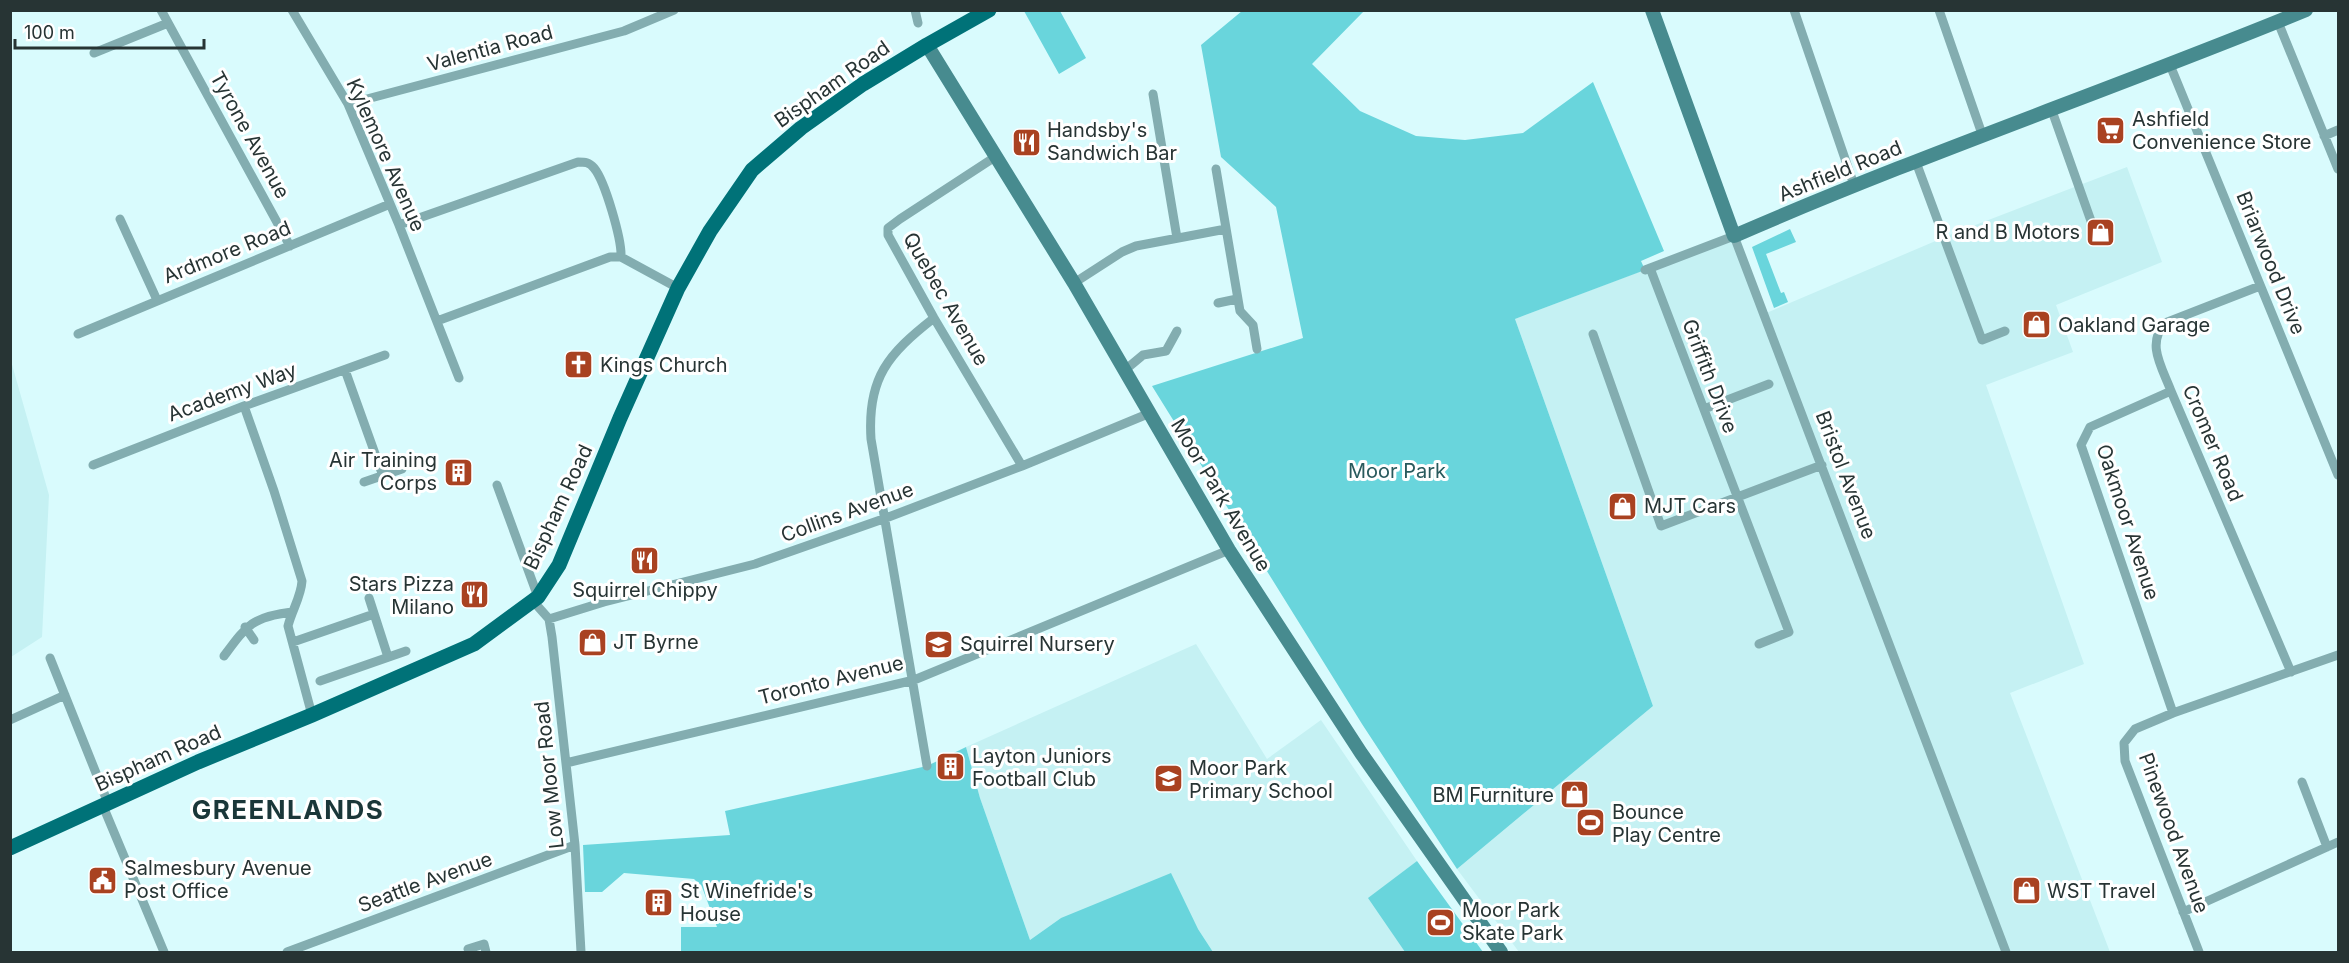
<svg xmlns="http://www.w3.org/2000/svg" width="2349" height="963" font-family="Inter,sans-serif">
<style>
.built{fill:#c5f1f3}
.green{fill:#69d5dc}
.lines{fill:none;stroke-linecap:round;stroke-linejoin:round}
.street{stroke:#83adb0;stroke-width:9}
.secondary{stroke:#478b8f;stroke-width:14}
.primary{stroke:#007278;stroke-width:15}
.labels{text-anchor:middle;stroke-width:6;stroke-linejoin:round;paint-order:stroke}
.street-label{font-size:20px;fill:#273434;stroke:#fff}
.poi-label{font-size:20px;fill:#273434;stroke:#fff;text-anchor:start}
.park-label{font-size:20px;fill:#295a5d;stroke:#fff}
.district-label{font-size:26px;font-weight:bold;letter-spacing:1.5px;fill:#1a3739;stroke:#fff}
</style>
<rect width="100%" height="100%" fill="#d9fbfd"/>
<!-- built -->
<path class="built" d="M2127 167 2162 262 2056 305 2073 352 1986 385 2084 664 2010 693 2110 952H1519L1457 869 1653 706 1515 319 1734 236 1764 314 1952 234Z
M11 361 49 495 42 637 11 657Z
M1196 644 1267 759 1321 720 1417 861 1369 898 1405 952H1213L1198 929 1061 918 1030 940 980 798 966 747Z"/>
<!-- green -->
<path class="green" d="M1024 11H1060L1086 58 1059 74Z
M1242 11H1364L1312 64 1360 111 1416 136 1465 140 1523 133 1593 82 1664 251 1641 261 1645 270 1515 319 1653 706 1457 869 1362 724 1152 386 1303 338 1276 207 1221 157 1201 45Z
M1790 229 1796 242 1766 254 1781 293 1784 292 1788 302 1774 308 1752 247Z
M966 747 980 798 1030 940 1061 918 1171 873 1198 929 1213 952H681V927H717L702 887 694 879 624 873 602 892H585L583 845 730 835 725 811 927 766Z
M1417 861 1483 952H1405L1368 898Z"/>
<g class="lines">
<!-- street -->
<path class="street" d="M161 10 290 246
M292 10 348 104 399 225 459 378
M915 10 918 23
M1794 10 1854 185
M1939 10 1982 134
M2278 22 2338 169
M94 53 168 23
M2170 65 2338 475
M1153 94 1177 238
M348 104 624 31 674 10
M2051 108 2091 221
M2324 136 2338 130
M995 157 900 219 888 228V235L934 318 1022 466
M1916 162 1982 340 2005 331
M1216 169 1240 311 1253 325 1257 349
M120 219 157 300
M399 225 578 162C585 162 589 162 594 168 605 181 622 240 621 257L678 288
M1650 268 1789 632 1759 644
M1645 270 1734 236 2006 952
M1074 283 1122 252 1136 246 1226 229
M2260 286 2165 323C2146 344 2162 367 2171 391L2291 672
M1218 303 1237 299
M437 321 610 257H621
M78 334 390 204
M1593 334 1661 526 1822 465
M345 370 383 476
M1125 370 1143 355 1166 351 1177 331
M2171 391 2090 427 2081 445 2173 713
M244 406 274 491 302 581C301 597 292 610 288 626L312 715
M1704 409 1769 384
M93 465 244 406 385 355
M364 482 402 469
M497 485 538 597
M369 598 388 657
M533 601 549 619 552 637 575 845 581 952
M549 619 604 602 755 564 886 518 1022 466 1150 413
M245 627 254 640
M293 642 374 614
M224 656C247 625 252 617 292 612
M50 658 108 803
M320 681 406 651
M10 720 65 695
M566 763 914 680 1229 550
M927 766 871 439C867 378 888 354 934 318
M2302 782 2327 847
M103 806 164 952
M2183 912 2338 842
M468 949 484 944 486 952
M287 952 575 845
M2199 952 2125 761 2124 743 2135 729 2173 713 2338 655"/>
<!-- secondary -->
<path class="secondary" d="M1652 10 1734 236C1922 154 2116 88 2306 10
M927 45 1074 283 1229 550 1361 753 1501 952"/>
<!-- primary -->
<path class="primary" d="M10 848 198 762 312 715 474 644 538 597 559 565 620 418 678 288 710 231 752 170 801 128 863 84 927 45 989 10"/>
</g>
<!-- icons -->
<defs>
<symbol id="supermarket-square" viewBox="-11 -11 22 22"><rect x="-9" y="-9" width="18" height="18" rx="4" fill="#a94221" stroke="#fff"/><path d="M-6-5.5h2.5l.6 2H6L4.5 2H-2.5L-4.4-4H-6ZM-1.5 3.2a1.3 1.3 0 1 0 .1 0ZM3 3.2a1.3 1.3 0 1 0 .1 0Z" fill="#fff"/></symbol>
<symbol id="restaurant-square" viewBox="-11 -11 22 22"><rect x="-9" y="-9" width="18" height="18" rx="4" fill="#a94221" stroke="#fff"/><path d="M-5-6h1v4h1v-4h1v4h1v-4h1v5L-1.5 .5V6h-2V.5L-5-1ZM5-6V6H3V1.5H1.5Q1.5-4 5-6Z" fill="#fff"/></symbol>
<symbol id="shop-square" viewBox="-11 -11 22 22"><rect x="-9" y="-9" width="18" height="18" rx="4" fill="#a94221" stroke="#fff"/><path d="M-5-2.5h2.3a2.7 3.5 0 0 1 5.4 0H5L5.5 6h-11ZM-1.5-2.5h3a1.5 2.3 0 0 0-3 0Z" fill="#fff"/></symbol>
<symbol id="church-square" viewBox="-11 -11 22 22"><rect x="-9" y="-9" width="18" height="18" rx="4" fill="#a94221" stroke="#fff"/><path d="M-1.2-6h2.4v3.5h3.3v2.4h-3.3V6h-2.4V-.1h-3.3v-2.4h3.3Z" fill="#fff"/></symbol>
<symbol id="building-square" viewBox="-11 -11 22 22"><rect x="-9" y="-9" width="18" height="18" rx="4" fill="#a94221" stroke="#fff"/><path d="M-4-6H4V6H1V3H-1V6H-4ZM-2.5-4.3h1.7v1.8h-1.7ZM.8-4.3h1.7v1.8H.8ZM-2.5-1h1.7V.8h-1.7ZM.8-1h1.7V.8H.8Z" fill="#fff"/></symbol>
<symbol id="school-square" viewBox="-11 -11 22 22"><rect x="-9" y="-9" width="18" height="18" rx="4" fill="#a94221" stroke="#fff"/><path d="M0-5L7-2L0 1L-7-2ZM-4 1L0 2.5L4 1V4Q0 6-4 4Z" fill="#fff"/></symbol>
<symbol id="stadium-square" viewBox="-11 -11 22 22"><rect x="-9" y="-9" width="18" height="18" rx="4" fill="#a94221" stroke="#fff"/><path d="M0-5a6.5 5 0 1 0 0 10a6.5 5 0 1 0 0-10ZM-3.5-1.8h7v3.6h-7Z" fill="#fff"/></symbol>
<symbol id="civic-square" viewBox="-11 -11 22 22"><rect x="-9" y="-9" width="18" height="18" rx="4" fill="#a94221" stroke="#fff"/><path d="M-.6-6.5H3V-4.5H.6V-3L4-1V1h2V6H-6V1h2V-1L-.6-3ZM-1.2 2.5V6h2.4V2.5Z" fill="#fff"/></symbol>
</defs>
<g fill-rule="evenodd">
<use href="#supermarket-square" x="2094" y="114" width="33" height="33"/>
<use href="#restaurant-square" x="1010" y="126" width="33" height="33"/>
<use href="#shop-square" x="2084" y="216" width="33" height="33"/>
<use href="#shop-square" x="2020" y="308" width="33" height="33"/>
<use href="#church-square" x="562" y="348" width="33" height="33"/>
<use href="#building-square" x="442" y="456" width="33" height="33"/>
<use href="#shop-square" x="1606" y="490" width="33" height="33"/>
<use href="#restaurant-square" x="628" y="544" width="33" height="33"/>
<use href="#restaurant-square" x="458" y="578" width="33" height="33"/>
<use href="#shop-square" x="576" y="626" width="33" height="33"/>
<use href="#school-square" x="922" y="628" width="33" height="33"/>
<use href="#building-square" x="934" y="750" width="33" height="33"/>
<use href="#school-square" x="1152" y="762" width="33" height="33"/>
<use href="#shop-square" x="1558" y="778" width="33" height="33"/>
<use href="#stadium-square" x="1574" y="806" width="33" height="33"/>
<use href="#civic-square" x="86" y="864" width="33" height="33"/>
<use href="#shop-square" x="2010" y="874" width="33" height="33"/>
<use href="#building-square" x="642" y="886" width="33" height="33"/>
<use href="#stadium-square" x="1424" y="906" width="33" height="33"/>
</g>
<g class="labels">
<!-- street labels -->
<g class="street-label">
<text transform="translate(490 48) rotate(-15)" y="7">Valentia Road</text>
<text transform="translate(832 84) rotate(-35)" y="7">Bispham Road</text>
<text transform="translate(250 135) rotate(61)" y="7">Tyrone Avenue</text>
<text transform="translate(386 155) rotate(66)" y="7">Kylemore Avenue</text>
<text transform="translate(1840 171) rotate(-22)" y="7">Ashfield Road</text>
<text transform="translate(227 252) rotate(-22)" y="7">Ardmore Road</text>
<text transform="translate(2271 263) rotate(68)" y="7">Briarwood Drive</text>
<text transform="translate(946 299) rotate(60)" y="7">Quebec Avenue</text>
<text transform="translate(1710 376) rotate(69)" y="7">Griffith Drive</text>
<text transform="translate(232 392) rotate(-20)" y="7">Academy Way</text>
<text transform="translate(2213 443) rotate(67)" y="7">Cromer Road</text>
<text transform="translate(1846 475) rotate(69)" y="7">Bristol Avenue</text>
<text transform="translate(1221 495) rotate(59)" y="7">Moor Park Avenue</text>
<text transform="translate(558 507) rotate(-65)" y="7">Bispham Road</text>
<text transform="translate(847 512) rotate(-20)" y="7">Collins Avenue</text>
<text transform="translate(2128 522) rotate(72)" y="7">Oakmoor Avenue</text>
<text transform="translate(831 680) rotate(-14)" y="7">Toronto Avenue</text>
<text transform="translate(158 758) rotate(-24)" y="7">Bispham Road</text>
<text transform="translate(549 775) rotate(-96)" y="7">Low Moor Road</text>
<text transform="translate(2174 833) rotate(70)" y="7">Pinewood Avenue</text>
<text transform="translate(425 882) rotate(-20)" y="7">Seattle Avenue</text>
</g>
<!-- poi labels -->
<g class="poi-label">
<text x="2132" y="126">Ashfield<tspan x="2132" dy="23">Convenience Store</tspan></text>
<text x="1047" y="137">Handsby's<tspan x="1047" dy="23">Sandwich Bar</tspan></text>
<text x="2080" y="239" text-anchor="end">R and B Motors</text>
<text x="2058" y="332">Oakland Garage</text>
<text x="600" y="372">Kings Church</text>
<text x="437" y="467" text-anchor="end">Air Training<tspan x="437" dy="23">Corps</tspan></text>
<text x="1644" y="513">MJT Cars</text>
<text x="454" y="591" text-anchor="end">Stars Pizza<tspan x="454" dy="23">Milano</tspan></text>
<text x="645" y="597" text-anchor="middle">Squirrel Chippy</text>
<text x="613" y="649">JT Byrne</text>
<text x="960" y="651">Squirrel Nursery</text>
<text x="972" y="763">Layton Juniors<tspan x="972" dy="23">Football Club</tspan></text>
<text x="1189" y="775">Moor Park<tspan x="1189" dy="23">Primary School</tspan></text>
<text x="1554" y="802" text-anchor="end">BM Furniture</text>
<text x="1612" y="819">Bounce<tspan x="1612" dy="23">Play Centre</tspan></text>
<text x="124" y="875">Salmesbury Avenue<tspan x="124" dy="23">Post Office</tspan></text>
<text x="680" y="898">St Winefride's<tspan x="680" dy="23">House</tspan></text>
<text x="2047" y="898">WST Travel</text>
<text x="1462" y="917">Moor Park<tspan x="1462" dy="23">Skate Park</tspan></text>
</g>
<!-- park labels -->
<g class="park-label">
<text x="1397" y="478">Moor Park</text>
</g>
<!-- district labels -->
<g class="district-label">
<text x="288" y="819">GREENLANDS</text>
</g>
</g>
<!-- border -->
<rect width="2349" height="963" fill="none" stroke="#273434" stroke-width="24"/>
<!-- scale -->
<path d="M15 39v9h189v-9" fill="none" stroke="#273434" stroke-width="3"/>
<text x="24" y="39" font-size="18" fill="#273434" stroke="#ffffff" stroke-width="4.5" paint-order="stroke">100 m</text>
</svg>
